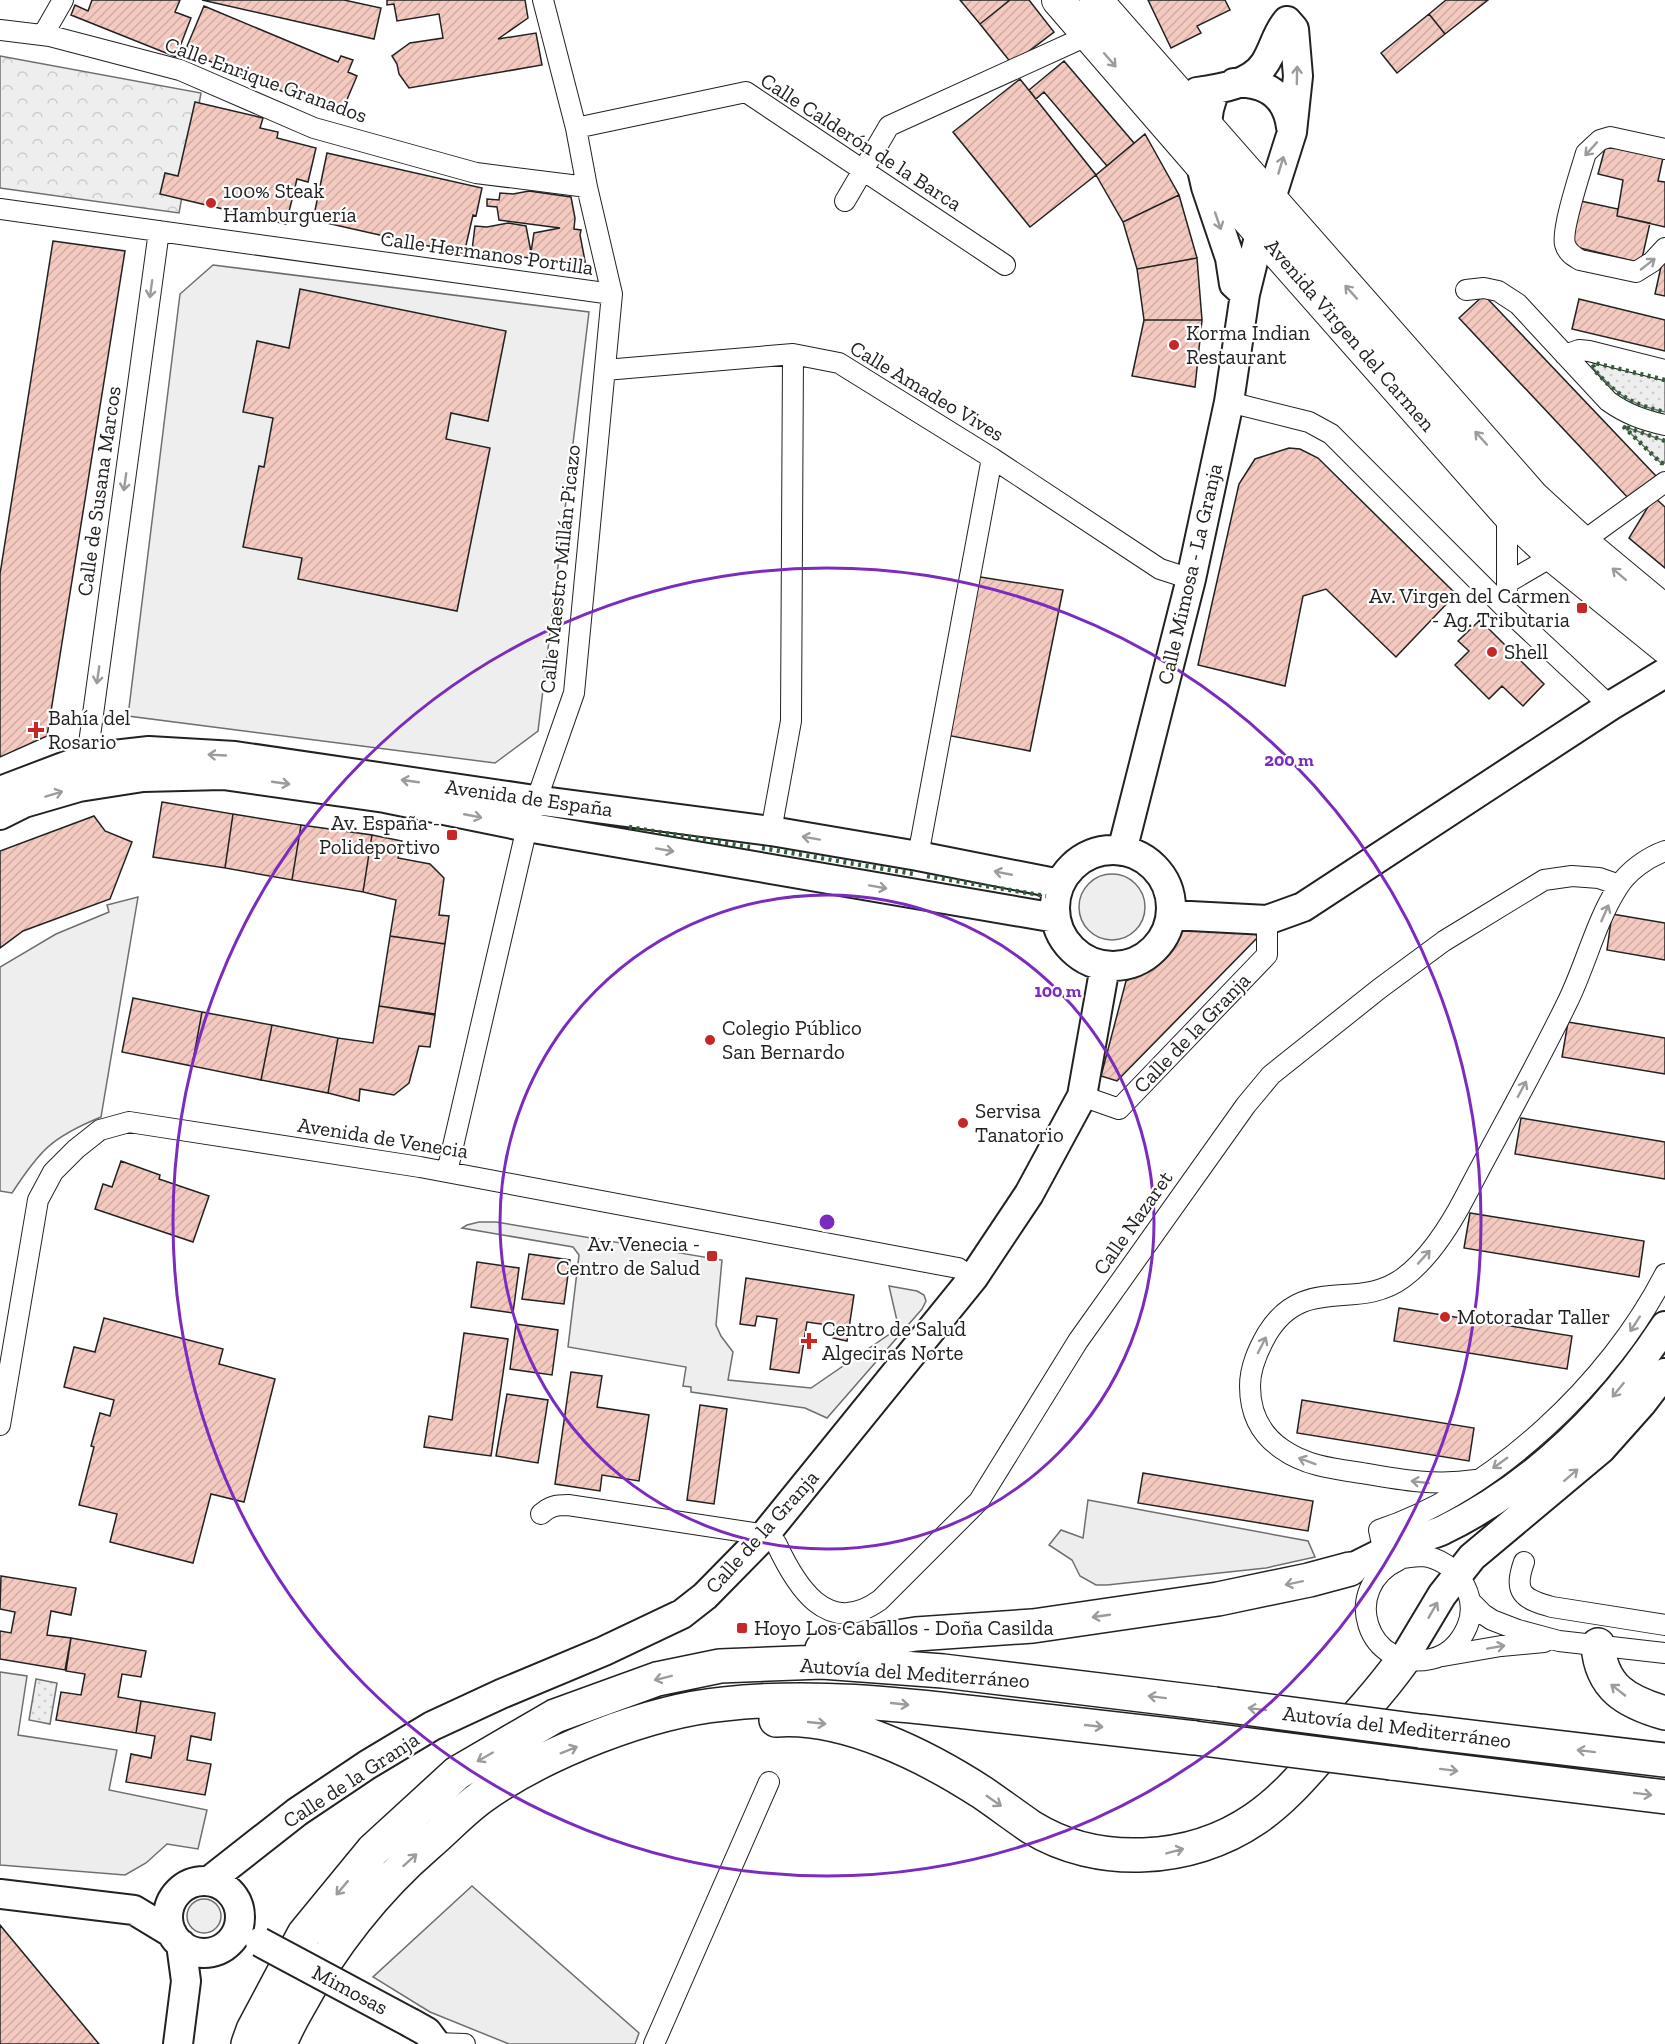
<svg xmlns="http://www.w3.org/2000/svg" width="1665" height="2044" font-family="'Zilla Slab',serif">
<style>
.grass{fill:#eee;stroke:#6f6f6f;stroke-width:1.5}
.park{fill:url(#park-crowns);stroke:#6f6f6f;stroke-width:1.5}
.garden{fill:url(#garden-dots);stroke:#6f6f6f;stroke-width:1.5}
.parking{fill:#ededed;stroke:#6f6f6f;stroke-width:1.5}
.building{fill:url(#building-hatch);stroke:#222;stroke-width:1.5}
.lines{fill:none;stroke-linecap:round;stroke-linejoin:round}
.street-casing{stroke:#222;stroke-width:22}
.secondary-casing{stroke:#222;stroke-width:32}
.primary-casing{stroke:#222;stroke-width:34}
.highway-casing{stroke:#222;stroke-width:36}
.street{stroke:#fff;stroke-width:20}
.secondary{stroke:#fff;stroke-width:28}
.primary{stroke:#fff;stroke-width:32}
.highway{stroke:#fff;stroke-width:33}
.secondary-bridge-casing{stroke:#222;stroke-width:32;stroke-linecap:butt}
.highway-bridge-casing{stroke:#222;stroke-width:36;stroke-linecap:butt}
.secondary-bridge{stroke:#fff;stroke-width:28}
.highway-bridge{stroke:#fff;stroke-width:33}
.hedge{stroke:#2f5e38;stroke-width:4.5;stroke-dasharray:3 4.5;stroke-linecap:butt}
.oneway{stroke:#9c9c9c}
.ring{fill:none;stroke:#7b2cbf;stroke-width:3}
.poi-dot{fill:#c62828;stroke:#fff;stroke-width:2}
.labels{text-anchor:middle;stroke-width:4.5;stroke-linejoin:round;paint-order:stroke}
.street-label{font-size:21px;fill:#222;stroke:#fff}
.poi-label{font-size:21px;fill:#222;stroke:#fff;text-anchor:start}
.centre{fill:#7b2cbf;stroke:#fff;stroke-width:3}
.ring-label{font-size:18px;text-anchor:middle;font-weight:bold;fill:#7b2cbf;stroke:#fff;stroke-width:4.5;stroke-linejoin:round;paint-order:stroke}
</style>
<defs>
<pattern id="park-crowns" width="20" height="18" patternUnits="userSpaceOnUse" patternTransform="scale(1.5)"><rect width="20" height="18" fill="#eee"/><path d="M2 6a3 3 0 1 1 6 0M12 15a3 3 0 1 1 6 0" fill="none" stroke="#ccc"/></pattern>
<pattern id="garden-dots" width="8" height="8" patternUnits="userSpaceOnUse" patternTransform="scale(1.5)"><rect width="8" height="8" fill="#eee"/><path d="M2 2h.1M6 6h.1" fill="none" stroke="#ccc" stroke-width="1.8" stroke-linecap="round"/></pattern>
<pattern id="building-hatch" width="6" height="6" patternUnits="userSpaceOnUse" patternTransform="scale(1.5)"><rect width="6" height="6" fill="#f3c9c0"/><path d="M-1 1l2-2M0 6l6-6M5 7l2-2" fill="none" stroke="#d0aca5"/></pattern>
</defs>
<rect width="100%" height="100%" fill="#fff"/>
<!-- grass -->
<path class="grass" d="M213 265 589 312 538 731 495 763 128 716 180 294Z
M1079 907a33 33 0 1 1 66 0a33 33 0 1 1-66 0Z
M138 897 101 1117C52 1137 40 1150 12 1193L0 1191V967L56 934 109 912 107 905Z
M479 1222H496L722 1260 716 1325 721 1336 733 1352 728 1380 811 1388 894 1331 898 1325 889 1286 917 1291 924 1295 926 1301 922 1309 827 1418 805 1408 691 1392V1387L683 1386 686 1367 568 1347 579 1255 573 1247 462 1228 467 1225Z
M187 1916a17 17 0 1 1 34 0a17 17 0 1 1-34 0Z"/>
<!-- park -->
<path class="park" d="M0 56 201 93 179 213 0 188Z"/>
<!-- garden -->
<path class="garden" d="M1595 363 1665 380V412C1628 404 1618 395 1593 368V364Z
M1623 426 1665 441V463H1661Z
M36 1679 57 1683 50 1724 29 1720Z"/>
<!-- parking -->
<path class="parking" d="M1088 1500 1308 1541 1315 1557 1266 1568 1107 1585H1096L1080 1576 1072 1560 1049 1545 1061 1530 1083 1538Z
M0 1672 27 1676 18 1735 117 1750 109 1790 207 1810 198 1849 167 1844 146 1863 125 1875 0 1865Z
M472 1886 639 2033 635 2044H509L430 2012 373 1977Z"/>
<!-- building -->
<path class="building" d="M92 0H180L175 12 191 18 176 57 71 15 75 5 88 11Z
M202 0H344L381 8 374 39Z
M387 0H525L528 18 498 39 536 33 542 65 409 88 399 74 397 64 392 56 410 43 443 38 439 14 397 21 394 4 387 5Z
M960 0H1010L980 24Z
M1010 0H1029L1054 32 1012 64 980 24Z
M1148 0H1225L1230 10 1197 26 1201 33 1171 48Z
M1446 0H1488L1445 34 1429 14Z
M204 6 338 62 341 56 353 60 348 72 357 76 343 109 335 105 332 112 185 51Z
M1429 14 1445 34 1397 73 1381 53Z
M1064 61 1134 143 1107 166 1044 92 1036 99 1029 90Z
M1020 79 1096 175 1030 227 953 132Z
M195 102 263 118 260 128 278 132 277 138 316 148 308 182 297 179 286 224 160 194 165 173 178 176Z
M1145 134 1179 195 1123 222 1096 175Z
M1607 141 1664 153 1658 181 1665 182V227L1617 216 1623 180 1598 174Z
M327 153 482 188 476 216 473 215 464 254 313 220Z
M529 191 571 197 575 218 574 229 581 230 580 235 586 266 472 250 475 226 487 227 508 223 526 226 531 252 534 233 560 228 499 220 497 207 487 206V199L499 200 500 193 513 194Z
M1179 195 1197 258 1137 269 1123 222Z
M1576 200 1618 209 1617 216 1650 223 1641 263 1568 245Z
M53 241 125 251 47 736 0 757V574Z
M1197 258 1202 320H1144L1137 269Z
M1662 262H1665V296L1655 294Z
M300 289 506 331 488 421 451 413 446 439 490 448 457 611 298 579 302 558 243 547 259 466 264 467 273 418 243 412 257 341 289 348Z
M1484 295 1656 476 1630 500 1459 318Z
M1579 299 1665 320V351L1572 329Z
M1144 320H1202L1195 387 1132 376Z
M1289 448 1300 449 1318 458 1456 594 1396 657 1326 589 1303 596 1285 686 1198 665 1239 484 1255 459Z
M1654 497 1665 507V568L1629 538Z
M974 576 1063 590 1030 751 946 735Z
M1480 620 1544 684 1523 706 1502 686 1489 699 1455 665 1469 651 1458 641Z
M162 802 233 814 225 868 153 857Z
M233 814 301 825 292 880 225 868Z
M94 816 105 831 132 842 110 899 23 931 0 948V851Z
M301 825 372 835 363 892 292 880Z
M372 835 402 841 398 858 430 864 444 878 439 915 449 916 445 944 390 936 396 900 363 892Z
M1612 914 1665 923V960L1607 950Z
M1179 925 1255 929 1257 938 1117 1081 1101 1076 1126 981 1148 970 1168 951 1173 943Z
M390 936 445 944 435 1014 379 1006Z
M133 998 202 1012 192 1066 122 1052Z
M379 1006 435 1015 430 1047 419 1046 409 1083 394 1095 360 1089 359 1101 328 1093 338 1038 373 1043Z
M202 1012 272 1025 261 1080 192 1066Z
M1568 1022 1665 1038V1074L1562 1057Z
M272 1025 338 1038 328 1093 261 1080Z
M1521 1118 1665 1142V1179L1515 1154Z
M121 1161 160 1175 159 1179 209 1196 193 1242 95 1209 103 1184 112 1187Z
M1470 1213 1644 1241 1639 1277 1464 1248Z
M529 1254 570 1260 564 1304 522 1299Z
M477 1262 519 1268 513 1313 471 1307Z
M746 1278 854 1295 847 1341 833 1338 835 1326 807 1322 799 1373 770 1369 777 1319 757 1316 755 1326 740 1324Z
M1399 1308 1572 1336 1567 1369 1394 1341Z
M104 1318 223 1349 219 1364 275 1379 244 1502 211 1494 193 1563 110 1542 117 1514 79 1505 94 1447 91 1446 100 1413 110 1416 114 1400 64 1387 74 1347 95 1352Z
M516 1324 558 1330 552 1375 510 1369Z
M464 1333 508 1339 491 1456 424 1447 429 1416 452 1420Z
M571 1372 602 1376 597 1407 649 1415 639 1481 602 1475 600 1491 555 1484Z
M507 1394 548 1400 538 1463 496 1456Z
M1302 1400 1474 1428 1469 1461 1297 1433Z
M700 1405 727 1409 714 1504 687 1500Z
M1143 1473 1313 1501 1308 1531 1138 1503Z
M1 1576 76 1588 71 1615 51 1611 47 1635 71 1638 65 1670 0 1659V1631L11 1633 15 1612 0 1609Z
M71 1638 146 1651 141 1677 122 1674 118 1697 141 1701 136 1733 56 1720 61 1692 81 1695 85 1674 66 1671Z
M141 1701 215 1713 211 1740 191 1736 187 1760 211 1764 205 1795 126 1782 131 1754 151 1758 155 1736 136 1733Z
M0 1925 99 2044H0Z"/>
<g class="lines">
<defs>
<path id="street" d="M0 30 50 36 180 70 314 128 476 173 587 187
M43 35 63 0
M576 128 746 92 1005 265
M1665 149 1610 137 1600 140 1586 153C1581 170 1561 230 1565 244 1567 252 1573 256 1580 260L1636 272 1652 262 1665 248
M845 201 889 126 1089 35
M0 209 612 294
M1466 290 1484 288 1498 291 1518 304 1608 401C1626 414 1643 420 1665 425
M1565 355 1579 350 1589 351 1665 370
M605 370 793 354 839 363 992 458 1160 569 1191 579
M1229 402 1309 422 1331 434 1506 609 1610 706
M1507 583 1553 556 1582 542 1665 482
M1507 594V513
M89 769 87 758 159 231
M771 831 791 721 793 354
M918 856 992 458
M1082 1096 1119 1109 1267 955V920
M447 1172 527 827 574 693 612 294 587 187 576 128 543 0
M0 1425 38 1200 53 1172 76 1149 100 1130 129 1122 420 1167 958 1268 973 1278
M1476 1480C1435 1486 1402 1480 1362 1473 1334 1469 1306 1466 1282 1449 1260 1434 1250 1412 1250 1386 1250 1367 1258 1350 1267 1334 1304 1273 1357 1312 1403 1278 1430 1258 1451 1224 1466 1195 1500 1130 1536 1067 1568 1001 1586 964 1596 921 1618 887 1628 871 1648 857 1665 851
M541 1514C550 1506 556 1505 568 1505L753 1533 776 1543C796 1586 827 1638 880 1600L979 1501 1078 1341 1246 1105 1271 1075 1379 989 1444 941 1544 880 1572 876 1599 878 1619 885
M1399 1560C1339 1588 1367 1673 1431 1659 1449 1655 1460 1643 1467 1627 1480 1596 1456 1560 1423 1556 1417 1556 1410 1557 1404 1558
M1524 1562C1513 1593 1523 1599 1552 1607L1665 1625
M1386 1563 1379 1530C1495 1491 1610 1382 1665 1274
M1470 1601 1483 1614 1492 1620 1518 1630 1559 1641 1665 1653
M1443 1656 1501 1646 1544 1642
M435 2043 465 2044
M654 2044 769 1782"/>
<path id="secondary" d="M1234 83C1265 81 1287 95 1291 127
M1215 89 1209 109 1201 165 1206 187 1230 258 1234 284 1245 294
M1197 92C1220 89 1252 84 1265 63 1274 49 1276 34 1287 21
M0 791 87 758 149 751 235 756 535 800 771 831 918 856 1060 884
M0 815 24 803 79 787 143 777 223 775 385 798 527 827 1056 918
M1055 908a58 58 0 1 1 116 0a58 58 0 1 1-116 0Z
M1122 851 1191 579 1229 402 1245 294 1260 233 1292 132 1298 76 1294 29 1287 21
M1171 915 1267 920 1303 907 1610 706 1665 673
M1350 1569C1368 1560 1385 1551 1404 1543 1416 1538 1430 1536 1443 1530 1535 1485 1609 1411 1665 1326
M1403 1660 1442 1595 1472 1557 1601 1449 1642 1403 1665 1373
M209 1881 297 1812 367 1765 432 1726 501 1694 604 1651 682 1614 705 1596 763 1537 973 1278 1029 1194 1082 1096 1105 966
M168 1917a36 36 0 1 1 72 0a36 36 0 1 1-72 0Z
M0 1894 134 1910 172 1933
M411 2023 427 2032 436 2044
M178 2044 186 1981 181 1944"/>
<path id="primary" d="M1058 0 1260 233 1507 513 1553 556 1665 647
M1096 0 1533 497 1582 542 1665 611"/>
<path id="highway" d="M1598 1645C1601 1688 1627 1702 1665 1713
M822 1649 916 1634 1033 1626 1218 1599 1309 1580 1350 1569
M776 1720C845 1715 926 1756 983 1793 999 1804 1015 1816 1031 1827 1097 1868 1191 1863 1255 1819 1283 1800 1304 1775 1326 1750 1353 1721 1380 1692 1403 1660
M1420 1731 1665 1760
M1391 1763 1665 1797
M248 2044 253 2030 304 1934 373 1850 457 1773 555 1716 657 1679 720 1666 822 1662 943 1671 1215 1704
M280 2044C285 2031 292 2018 299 2006 331 1946 376 1889 427 1845 446 1829 463 1810 483 1796 545 1752 649 1711 724 1704 811 1694 898 1704 984 1714 1054 1722 1125 1730 1195 1738"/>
</defs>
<!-- street casing -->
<use href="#street" class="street-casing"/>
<!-- secondary casing -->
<use href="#secondary" class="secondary-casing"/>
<!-- primary casing -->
<use href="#primary" class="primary-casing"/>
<!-- highway casing -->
<use href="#highway" class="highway-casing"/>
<!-- street -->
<use href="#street" class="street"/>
<!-- secondary -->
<use href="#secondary" class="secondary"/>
<!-- primary -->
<use href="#primary" class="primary"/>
<!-- highway -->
<use href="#highway" class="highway"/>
<defs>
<path id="secondary-bridge" d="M260 1942 411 2023"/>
<path id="highway-bridge" d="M1215 1704 1420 1731
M1195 1738 1391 1763"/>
</defs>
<!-- secondary-bridge casing -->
<use href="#secondary-bridge" class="secondary-bridge-casing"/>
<!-- highway-bridge casing -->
<use href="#highway-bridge" class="highway-bridge-casing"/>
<!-- secondary-bridge -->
<use href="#secondary-bridge" class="secondary-bridge"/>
<!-- highway-bridge -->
<use href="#highway-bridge" class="highway-bridge"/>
<!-- hedge -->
<path class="hedge" d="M1665 380 1595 363 1593 364C1594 371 1599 375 1603 379 1622 399 1639 406 1665 412
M1665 441 1623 426 1661 463H1665
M629 827 750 847
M762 848 914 874
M927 876 1046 896"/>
</g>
<!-- one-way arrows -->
<defs><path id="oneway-shaft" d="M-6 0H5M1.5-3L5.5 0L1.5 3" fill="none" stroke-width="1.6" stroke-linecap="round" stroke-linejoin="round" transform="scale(1.5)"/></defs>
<g class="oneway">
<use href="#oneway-shaft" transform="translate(1110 60) rotate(49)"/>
<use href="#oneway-shaft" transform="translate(1297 75) rotate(-89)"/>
<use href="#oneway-shaft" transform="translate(1591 149) rotate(132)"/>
<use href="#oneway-shaft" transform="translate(1281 165) rotate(-73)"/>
<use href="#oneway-shaft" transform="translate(1218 221) rotate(71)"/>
<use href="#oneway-shaft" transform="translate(1648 264) rotate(-38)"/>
<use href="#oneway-shaft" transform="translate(151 289) rotate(98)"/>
<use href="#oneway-shaft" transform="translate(1351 292) rotate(-132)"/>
<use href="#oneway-shaft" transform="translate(1481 438) rotate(-132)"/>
<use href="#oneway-shaft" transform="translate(125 482) rotate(98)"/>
<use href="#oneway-shaft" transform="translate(1619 574) rotate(-139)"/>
<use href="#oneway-shaft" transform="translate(98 675) rotate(98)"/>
<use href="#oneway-shaft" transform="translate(217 755) rotate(-177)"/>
<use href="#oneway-shaft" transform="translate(410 781) rotate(-172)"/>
<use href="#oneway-shaft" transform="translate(281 783) rotate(8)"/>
<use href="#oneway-shaft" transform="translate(54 794) rotate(-17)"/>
<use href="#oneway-shaft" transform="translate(473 816) rotate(11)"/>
<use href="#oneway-shaft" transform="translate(811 838) rotate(-170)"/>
<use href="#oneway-shaft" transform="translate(665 850) rotate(10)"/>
<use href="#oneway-shaft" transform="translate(1003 873) rotate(-169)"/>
<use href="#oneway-shaft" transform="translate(878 887) rotate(10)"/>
<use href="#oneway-shaft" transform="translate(1605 913) rotate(-66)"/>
<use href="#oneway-shaft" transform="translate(1522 1089) rotate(-62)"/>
<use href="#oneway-shaft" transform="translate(1424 1257) rotate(-48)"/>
<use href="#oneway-shaft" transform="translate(1635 1324) rotate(123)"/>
<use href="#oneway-shaft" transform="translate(1262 1345) rotate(-63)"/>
<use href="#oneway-shaft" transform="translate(1618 1390) rotate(129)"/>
<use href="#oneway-shaft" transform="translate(1307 1461) rotate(-159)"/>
<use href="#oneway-shaft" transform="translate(1500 1463) rotate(144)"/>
<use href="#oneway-shaft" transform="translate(1571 1475) rotate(-41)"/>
<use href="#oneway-shaft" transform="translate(1420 1482) rotate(-173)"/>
<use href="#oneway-shaft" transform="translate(1294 1583) rotate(168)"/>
<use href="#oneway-shaft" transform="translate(1433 1610) rotate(-60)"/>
<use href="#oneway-shaft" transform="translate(1101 1616) rotate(172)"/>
<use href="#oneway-shaft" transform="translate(1496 1647) rotate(-10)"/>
<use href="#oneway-shaft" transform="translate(663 1678) rotate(166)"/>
<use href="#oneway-shaft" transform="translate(1618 1690) rotate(-142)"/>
<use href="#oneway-shaft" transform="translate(1157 1697) rotate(-173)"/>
<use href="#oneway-shaft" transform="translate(900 1704) rotate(6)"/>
<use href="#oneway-shaft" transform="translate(1257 1709) rotate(-173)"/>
<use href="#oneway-shaft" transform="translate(817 1723) rotate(6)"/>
<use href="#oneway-shaft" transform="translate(1094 1726) rotate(6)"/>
<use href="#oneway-shaft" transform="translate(569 1750) rotate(-22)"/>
<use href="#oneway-shaft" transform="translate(1586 1751) rotate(-173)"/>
<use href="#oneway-shaft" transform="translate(485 1757) rotate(150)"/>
<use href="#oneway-shaft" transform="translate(1449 1770) rotate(7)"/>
<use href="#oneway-shaft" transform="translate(1643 1794) rotate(7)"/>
<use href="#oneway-shaft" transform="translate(994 1801) rotate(35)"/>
<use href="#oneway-shaft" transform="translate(1175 1851) rotate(-15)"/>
<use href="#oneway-shaft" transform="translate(410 1860) rotate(-42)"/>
<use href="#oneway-shaft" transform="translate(342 1888) rotate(130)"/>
</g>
<!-- distance rings -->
<g class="ring">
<circle cx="827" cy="1222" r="327"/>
<circle cx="827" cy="1222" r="654"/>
</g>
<!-- markers -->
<g class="poi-dot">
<circle cx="211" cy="203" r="6"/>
<circle cx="1174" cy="345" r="6"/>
<rect x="1576" y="602" width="12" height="12" rx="3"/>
<circle cx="1492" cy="652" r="6"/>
<path d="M33 721h6v6h6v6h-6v6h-6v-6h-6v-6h6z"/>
<rect x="446" y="829" width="12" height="12" rx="3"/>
<circle cx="710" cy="1040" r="6"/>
<circle cx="963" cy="1123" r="6"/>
<rect x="706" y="1250" width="12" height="12" rx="3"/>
<circle cx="1445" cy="1317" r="6"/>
<path d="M806 1332h6v6h6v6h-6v6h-6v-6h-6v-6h6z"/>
<rect x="736" y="1622" width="12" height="12" rx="3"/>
</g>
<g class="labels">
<!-- street labels -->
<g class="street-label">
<text transform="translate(266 80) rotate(20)" y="7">Calle Enrique Granados</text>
<text transform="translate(861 142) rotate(33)" y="7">Calle Calderón de la Barca</text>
<text transform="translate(487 253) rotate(8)" y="7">Calle Hermanos Portilla</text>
<text transform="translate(1350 335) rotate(49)" y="7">Avenida Virgen del Carmen</text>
<text transform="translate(927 391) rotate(31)" y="7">Calle Amadeo Vives</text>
<text transform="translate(99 491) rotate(-82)" y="7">Calle de Susana Marcos</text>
<text transform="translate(560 569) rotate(-84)" y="7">Calle Maestro Millán Picazo</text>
<text transform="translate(1190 574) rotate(-77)" y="7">Calle Mimosa - La Granja</text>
<text transform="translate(529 798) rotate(8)" y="7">Avenida de España</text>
<text transform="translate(1192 1033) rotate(-46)" y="7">Calle de la Granja</text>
<text transform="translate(383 1138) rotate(9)" y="7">Avenida de Venecia</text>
<text transform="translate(1133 1223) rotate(-55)" y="7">Calle Nazaret</text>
<text transform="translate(762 1532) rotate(-48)" y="7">Calle de la Granja</text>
<text transform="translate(915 1673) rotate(4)" y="7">Autovía del Mediterráneo</text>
<text transform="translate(1397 1727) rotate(7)" y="7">Autovía del Mediterráneo</text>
<text transform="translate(351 1780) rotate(-33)" y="7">Calle de la Granja</text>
<text transform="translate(350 1990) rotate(28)" y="7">Mimosas</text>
</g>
<!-- poi labels -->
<g class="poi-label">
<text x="223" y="198">100% Steak<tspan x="223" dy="24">Hamburguería</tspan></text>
<text x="1186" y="340">Korma Indian<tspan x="1186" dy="24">Restaurant</tspan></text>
<text x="1570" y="603" text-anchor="end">Av. Virgen del Carmen<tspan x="1570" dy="24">- Ag. Tributaria</tspan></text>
<text x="1504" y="659">Shell</text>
<text x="48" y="725">Bahía del<tspan x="48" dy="24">Rosario</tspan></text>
<text x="440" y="830" text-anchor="end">Av. España -<tspan x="440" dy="24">Polideportivo</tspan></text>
<text x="722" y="1035">Colegio Público<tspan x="722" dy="24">San Bernardo</tspan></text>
<text x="975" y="1118">Servisa<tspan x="975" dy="24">Tanatorio</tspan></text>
<text x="700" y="1251" text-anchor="end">Av. Venecia -<tspan x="700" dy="24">Centro de Salud</tspan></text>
<text x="1457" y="1324">Motoradar Taller</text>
<text x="822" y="1336">Centro de Salud<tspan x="822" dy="24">Algeciras Norte</tspan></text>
<text x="754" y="1635">Hoyo Los Caballos - Doña Casilda</text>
</g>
</g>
<circle cx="827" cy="1222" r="9" class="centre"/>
<g class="ring-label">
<text x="1289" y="766">200 m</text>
<text x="1058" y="997">100 m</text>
</g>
</svg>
